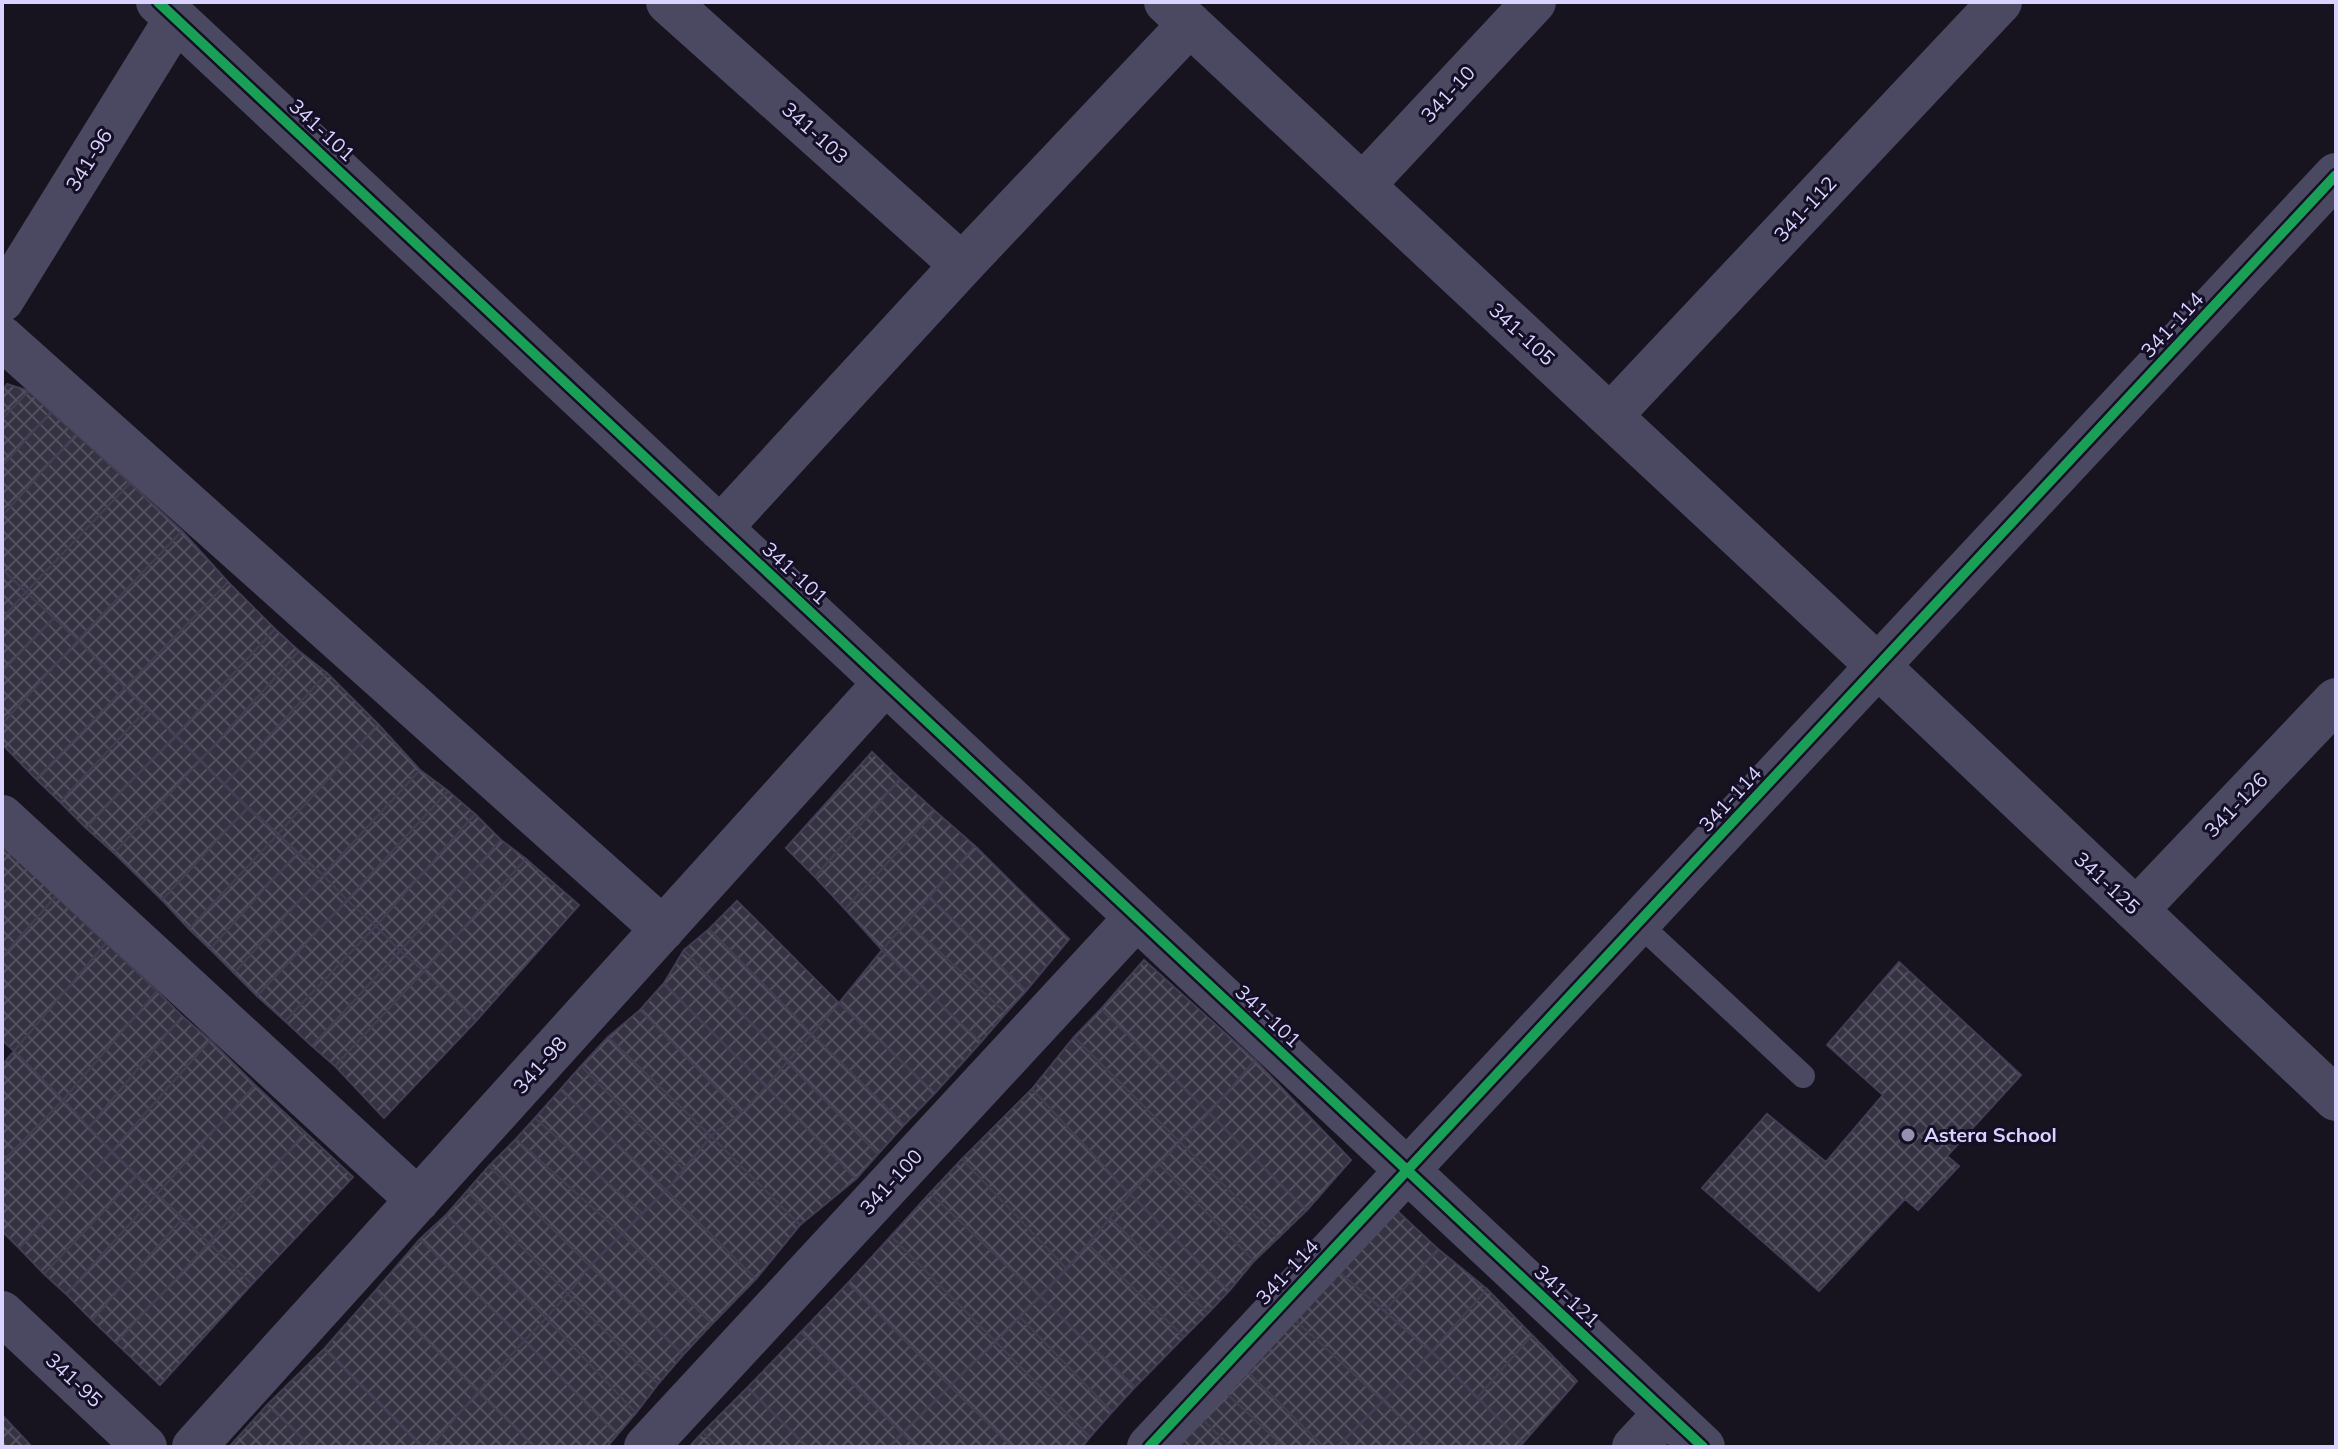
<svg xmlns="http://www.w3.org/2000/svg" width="2338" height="1449" font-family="Mulish,sans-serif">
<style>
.building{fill:url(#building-cross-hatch);stroke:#433e54;stroke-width:2}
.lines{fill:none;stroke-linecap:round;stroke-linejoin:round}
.service{stroke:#4b4961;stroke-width:24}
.minor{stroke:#4b4961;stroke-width:44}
.cycleway-casing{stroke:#140f25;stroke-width:15}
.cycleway{stroke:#1a9f57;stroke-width:10}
.poi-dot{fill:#9690b1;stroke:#140f25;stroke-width:3}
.labels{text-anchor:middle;stroke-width:6;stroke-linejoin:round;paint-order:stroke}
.street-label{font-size:20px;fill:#dad3ff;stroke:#140f25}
.poi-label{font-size:20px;font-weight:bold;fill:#dad3ff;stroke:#140f25;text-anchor:start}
</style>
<defs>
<pattern id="building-cross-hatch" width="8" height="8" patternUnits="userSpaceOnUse" patternTransform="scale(2)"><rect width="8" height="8" fill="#353242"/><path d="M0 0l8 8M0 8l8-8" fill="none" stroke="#524f5e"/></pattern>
</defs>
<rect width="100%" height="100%" fill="#171420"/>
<!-- building -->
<path class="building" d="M7 384 29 391 2 419V392Z
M29 391 51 412 2 466V419Z
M51 412 76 434 2 516V466Z
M76 434 130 483 26 592 2 569V516Z
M130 483 182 531 78 640 26 592Z
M182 531 228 582 125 688 78 640Z
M2 569 26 592 2 619Z
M228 582 275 629 175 736 125 688Z
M26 592 54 618 2 672V619Z
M54 618 78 640 2 724V672Z
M275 629 299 651 200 761 175 736Z
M78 640 125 688 36 779 2 744V724Z
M299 651 327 673 224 785 200 761Z
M327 673 378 724 278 834 224 785Z
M125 688 147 709 60 802 36 779Z
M147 709 175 736 86 828 60 802Z
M378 724 420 770 323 875 278 834Z
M175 736 200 761 114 853 86 828Z
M872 752 900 779 815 877 786 848Z
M200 761 247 808 162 900 114 853Z
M420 770 448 791 347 900 323 875Z
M900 779 935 811 845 909 815 877Z
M448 791 475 814 376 926 347 900Z
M247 808 278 834 189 929 162 900Z
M935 811 975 846 882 950 845 909Z
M475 814 501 840 400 951 376 926Z
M278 834 297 853 210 949 189 929Z
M501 840 526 859 424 971 400 951Z
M2 843 56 896 2 957Z
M975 846 1069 939 1026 991 930 897Z
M297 853 323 875 234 973 210 949Z
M526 859 579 905 476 1021 424 971Z
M323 875 347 900 257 996 234 973Z
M56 896 106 943 14 1051 2 1040V957Z
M930 897 1026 991 1006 1013 907 922Z
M347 900 376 926 285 1021 257 996Z
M737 901 839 1003 812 1034 709 929Z
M907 922 1006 1013 981 1042 882 950Z
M376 926 400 951 312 1046 285 1021Z
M709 929 812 1034 787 1062 684 950Z
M106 943 157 991 63 1100 14 1051Z
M684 950 787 1062 766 1087 664 983Z
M882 950 981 1042 935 1093 839 1003Z
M400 951 424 971 335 1066 312 1046Z
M1144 960 1255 1060 1209 1113 1101 1009Z
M1899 962 2021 1075 1947 1156 1959 1166 1918 1210 1905 1199 1819 1291 1702 1188 1767 1114 1826 1162 1883 1095 1827 1045Z
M424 971 476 1021 384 1118 335 1066Z
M664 983 766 1087 741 1113 640 1010Z
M157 991 182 1016 89 1127 63 1100Z
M839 1003 935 1093 904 1125 812 1034Z
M1101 1009 1209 1113 1180 1142 1074 1037Z
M640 1010 741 1113 711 1136 608 1037Z
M182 1016 210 1040 112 1151 89 1127Z
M812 1034 904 1125 878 1154 787 1062Z
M608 1037 711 1136 684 1170 581 1066Z
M1074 1037 1180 1142 1130 1194 1032 1089Z
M210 1040 255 1085 157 1194 112 1151Z
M14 1051 63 1100 2 1162V1065Z
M1255 1060 1351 1160 1307 1210 1209 1113Z
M787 1062 878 1154 856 1179 766 1087Z
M581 1066 684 1170 666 1190 560 1090Z
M255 1085 305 1132 209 1243 157 1194Z
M766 1087 856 1179 800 1225 711 1136 741 1113Z
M1032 1089 1130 1194 1067 1269 962 1159Z
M560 1090 666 1190 642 1213 535 1118Z
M63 1100 112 1151 19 1248 2 1231V1162Z
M1209 1113 1307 1210 1278 1238 1180 1142Z
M535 1118 642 1213 622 1234 516 1139Z
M305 1132 353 1177 252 1284 209 1243Z
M711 1136 800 1225 756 1279 666 1190Z
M516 1139 622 1234 590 1266 489 1166Z
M1180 1142 1278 1238 1254 1261 1159 1164Z
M112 1151 137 1176 44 1274 19 1248Z
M962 1159 1067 1269 1040 1297 930 1193Z
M1159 1164 1254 1261 1229 1291 1130 1194Z
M489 1166 590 1266 568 1294 467 1191Z
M137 1176 157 1194 66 1294 44 1274Z
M666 1190 756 1279 712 1324 622 1234Z
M467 1191 568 1294 546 1318 446 1215Z
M930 1193 1040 1297 996 1342 891 1236Z
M157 1194 183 1218 92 1320 66 1294Z
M1130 1194 1229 1291 1208 1313 1110 1218Z
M1393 1207 1438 1249 1385 1311 1339 1272Z
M446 1215 546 1318 524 1341 420 1239Z
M183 1218 209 1243 116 1343 92 1320Z
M1110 1218 1208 1313 1184 1337 1088 1244Z
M622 1234 712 1324 683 1355 590 1266Z
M891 1236 996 1342 950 1386 848 1283Z
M420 1239 524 1341 478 1392 376 1290Z
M209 1243 252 1284 160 1385 116 1343Z
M1088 1244 1184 1337 1135 1387 1040 1297Z
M1438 1249 1487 1289 1431 1352 1385 1311Z
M590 1266 683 1355 658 1384 568 1294Z
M1339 1272 1431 1352 1383 1401 1293 1318Z
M848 1283 950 1386 902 1433 801 1332Z
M1487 1289 1532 1335 1477 1398 1431 1352Z
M376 1290 478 1392 430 1447H422L324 1349Z
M568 1294 658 1384 636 1413 546 1318Z
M1040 1297 1135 1387 1112 1412 1020 1317Z
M1020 1317 1112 1412 1090 1437 996 1342Z
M546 1318 636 1413 617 1435 524 1341Z
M1293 1318 1383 1401 1337 1447H1324L1245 1369Z
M801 1332 902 1433 888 1447H808L747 1388Z
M1532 1335 1577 1381 1523 1443 1477 1398Z
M524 1341 617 1435 607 1447H534L478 1392Z
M996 1342 1090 1437 1082 1447H1012L950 1386Z
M324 1349 422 1447H311L267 1405Z
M1431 1352 1523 1443 1518 1447H1430L1383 1401Z
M1245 1369 1324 1447H1284L1223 1390Z
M950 1386 1012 1447H916L902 1433Z
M747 1388 808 1447H717L703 1432Z
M1223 1390 1284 1447H1231L1199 1416Z
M478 1392 534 1447H430Z
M1383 1401 1430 1447H1337Z
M267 1405 311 1447H229Z
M2 1415 32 1447H2Z
M1199 1416 1231 1447H1169Z
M703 1432 717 1447H689Z
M902 1433 916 1447H888Z"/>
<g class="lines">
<!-- service -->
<path class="service" d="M1638 923 1803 1076"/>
<!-- minor -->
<path class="minor" d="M158 2 1703 1447
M668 2 962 265
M1166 2 1878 666 2336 1099
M1363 185 1534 2
M2 300 176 19
M2 338 663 929
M1610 416 2000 2
M720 528 962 265 1190 24
M2 817 418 1200
M2136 910 2336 700
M2 1313 145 1447
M194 1447 885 683
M646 1447 1136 918
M1149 1447 2336 175
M1634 1447 1666 1413"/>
<defs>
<path id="cycleway" d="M158 2 1703 1447
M1149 1447 2336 175"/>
</defs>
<!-- cycleway casing -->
<use href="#cycleway" class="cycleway-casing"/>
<!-- cycleway -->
<use href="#cycleway" class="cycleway"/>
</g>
<!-- markers -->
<circle class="poi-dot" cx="1908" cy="1135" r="8"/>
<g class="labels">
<!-- street labels -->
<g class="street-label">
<text transform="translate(1448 94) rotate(-47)" y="7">341-10</text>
<text transform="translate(322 130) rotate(43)" y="7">341-101</text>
<text transform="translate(815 133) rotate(42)" y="7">341-103</text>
<text transform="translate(89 160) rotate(-58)" y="7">341-96</text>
<text transform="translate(1805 209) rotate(-47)" y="7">341-112</text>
<text transform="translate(2172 325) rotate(-47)" y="7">341-114</text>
<text transform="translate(1522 334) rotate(43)" y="7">341-105</text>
<text transform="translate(795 573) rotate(43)" y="7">341-101</text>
<text transform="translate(1730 799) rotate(-47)" y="7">341-114</text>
<text transform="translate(2236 805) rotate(-46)" y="7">341-126</text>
<text transform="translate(2107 883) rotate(43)" y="7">341-125</text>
<text transform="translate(1268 1016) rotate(43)" y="7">341-101</text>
<text transform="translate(540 1065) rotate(-48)" y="7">341-98</text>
<text transform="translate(891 1182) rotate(-47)" y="7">341-100</text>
<text transform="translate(1287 1272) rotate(-47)" y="7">341-114</text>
<text transform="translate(1567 1296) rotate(43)" y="7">341-121</text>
<text transform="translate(74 1380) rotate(43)" y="7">341-95</text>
</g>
<!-- poi labels -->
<g class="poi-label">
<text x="1924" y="1142">Astera School</text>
</g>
</g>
<!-- border -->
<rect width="2338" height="1449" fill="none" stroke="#dad3ff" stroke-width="8"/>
</svg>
